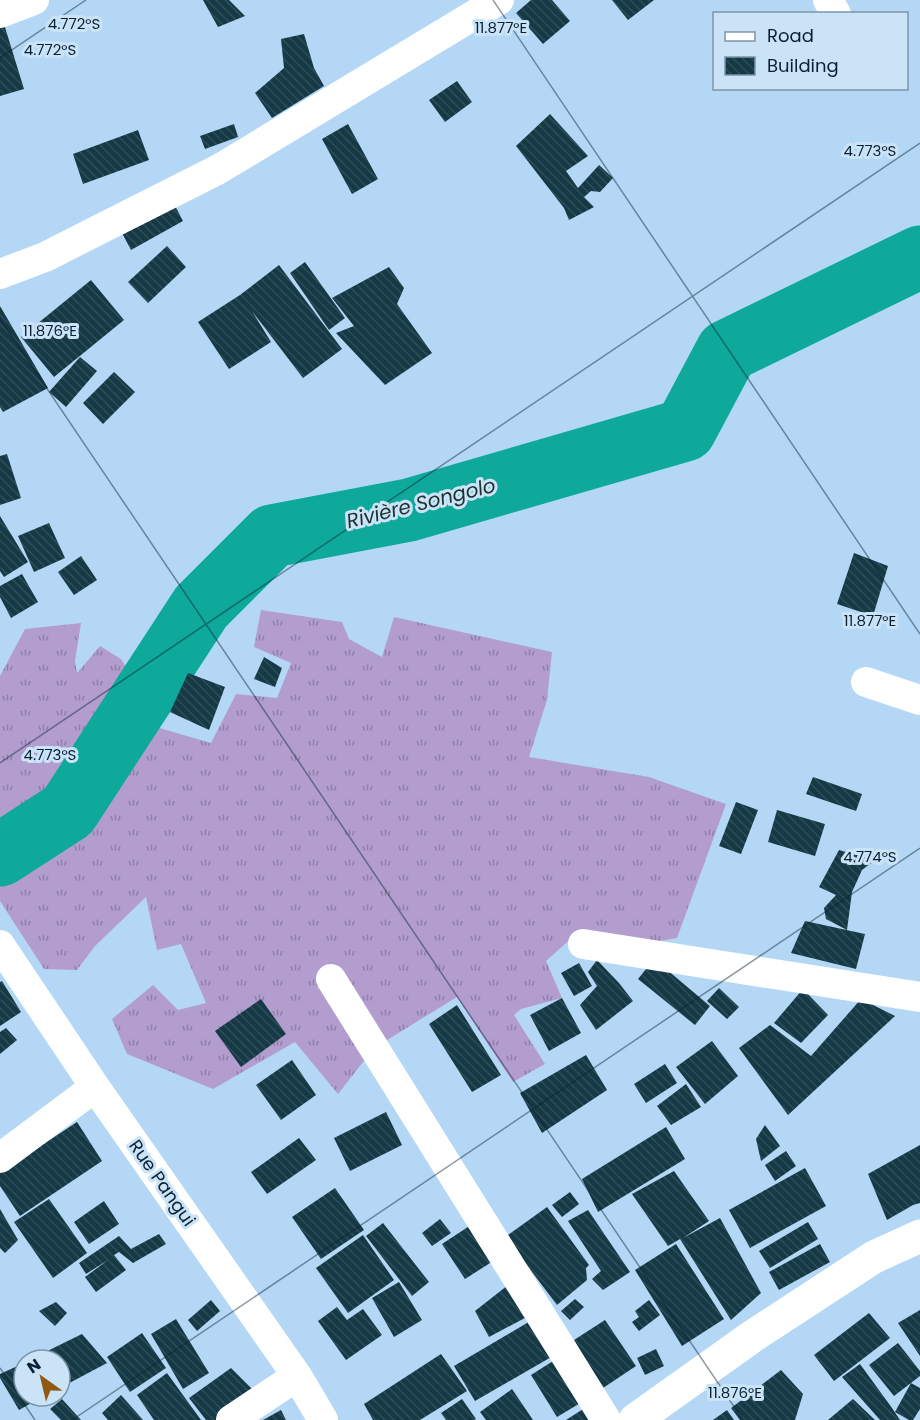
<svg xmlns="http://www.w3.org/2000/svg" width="920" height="1420" font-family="Poppins,sans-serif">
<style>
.grass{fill:url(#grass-tufts)}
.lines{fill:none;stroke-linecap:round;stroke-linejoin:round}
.river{stroke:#0fa99b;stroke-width:63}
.building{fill:url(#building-back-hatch)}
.minor{stroke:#fff;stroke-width:30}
.tertiary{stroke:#fff;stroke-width:33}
.ticks{fill:none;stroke:#082133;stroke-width:1.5;stroke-opacity:0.45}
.labels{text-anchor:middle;stroke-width:6;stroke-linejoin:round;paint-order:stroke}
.street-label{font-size:18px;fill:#082133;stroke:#cbe3f7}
.water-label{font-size:20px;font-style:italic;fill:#1c322f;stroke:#cbe3f7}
.ticks-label{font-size:15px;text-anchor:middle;fill:#082133;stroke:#cbe3f7;stroke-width:6;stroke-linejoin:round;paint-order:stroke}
</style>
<defs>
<pattern id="grass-tufts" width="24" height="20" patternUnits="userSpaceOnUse" patternTransform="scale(1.5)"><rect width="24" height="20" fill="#b39dcf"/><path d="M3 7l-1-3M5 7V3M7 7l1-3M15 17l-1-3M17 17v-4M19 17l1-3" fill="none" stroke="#9080a9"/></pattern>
<pattern id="building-back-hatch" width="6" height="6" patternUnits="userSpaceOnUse" patternTransform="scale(1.5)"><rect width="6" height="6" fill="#163946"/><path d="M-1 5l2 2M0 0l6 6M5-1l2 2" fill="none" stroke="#2e4d59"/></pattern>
</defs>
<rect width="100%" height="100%" fill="#b4d7f5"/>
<!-- grass -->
<path class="grass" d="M261 610 342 622 349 639 382 657 394 617 552 652 547 700 529 757 649 777 726 804 677 938 603 951 574 936 546 961 562 998 521 1009 514 1015 545 1064 513 1082 457 997 374 1048 338 1094 295 1042 213 1089 127 1054 112 1019 153 985 178 1010 206 1003 181 944 157 950 146 897 95 946 77 970 44 969 0 901V676L25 629 81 623 75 661 77 673 100 646 121 659 135 682 147 692 164 668 181 672 156 727 211 743 236 694 277 698 291 663 254 647Z"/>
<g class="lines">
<!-- river -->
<path class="river" d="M0 855 68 811 201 607 272 536 409 510 685 430 727 351 920 257"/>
</g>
<!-- building -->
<path class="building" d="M203 0H229L245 16 218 27Z
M531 0H552L570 21 543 44 516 13Z
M612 0H654L628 20Z
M4 24 24 89 0 96V26Z
M304 34 314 68 324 86 272 118 255 93 284 68 281 39Z
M457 81 472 102 445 122 429 100Z
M550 114 588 156 566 171 578 188 599 165 613 178 600 192 591 191 584 197 594 207 569 220 564 208 516 146Z
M234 124 238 137 205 149 200 136Z
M348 124 378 179 352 194 322 139Z
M138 130 149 160 83 184 73 154Z
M173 202 183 221 131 250 121 231Z
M167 246 186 267 148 303 128 282Z
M305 262 345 318 329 330 290 273Z
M279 265 342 349 303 378 252 311 271 342 229 369 198 322 240 295Z
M389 267 404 288 397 304 432 353 385 385 336 333 354 326 332 298Z
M91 280 124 320 54 377 21 337Z
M0 306 48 388 3 412 0 407Z
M80 357 97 371 66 407 49 392Z
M114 372 135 392 103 424 83 403Z
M7 454 21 498 0 505V456Z
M0 516 28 562 4 577 0 571Z
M49 523 65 558 34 572 18 536Z
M854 553 888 566 873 616 837 604Z
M81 556 97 580 74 595 58 572Z
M22 574 38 602 11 618 0 597V586Z
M264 657 282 668 275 687 254 679Z
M188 673 225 687 209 730 170 712Z
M813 777 862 794 856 811 806 794Z
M736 802 758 810 741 854 719 846Z
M777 810 825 824 815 856 768 842Z
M839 850 875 860 862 870 852 892 847 930 826 919 824 908 836 895 819 887Z
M805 921 865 934 856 969 791 953Z
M654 959 710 1006 695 1025 638 979Z
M597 960 619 983 633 1001 596 1030 580 1005 597 986 588 972Z
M579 963 592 986 574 996 561 973Z
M2 981 21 1012 0 1026V982Z
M719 988 739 1007 727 1019 707 1001Z
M803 989 828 1015 801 1043 774 1023Z
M562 998 581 1033 549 1051 530 1015Z
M261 999 286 1034 241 1067 215 1031Z
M861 999 895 1016 788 1115 739 1048 770 1025 811 1056Z
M457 1005 501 1075 472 1092 429 1024Z
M6 1028 17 1040 0 1054V1032Z
M712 1041 738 1076 705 1104 676 1067Z
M586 1055 607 1090 542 1133 520 1093Z
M292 1060 316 1095 281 1120 256 1085Z
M665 1064 677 1083 646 1103 634 1084Z
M686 1084 701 1107 671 1125 657 1106Z
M386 1112 402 1145 350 1171 334 1138Z
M77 1122 102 1161 20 1216 0 1186V1173Z
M765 1125 780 1146 761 1161 756 1139Z
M666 1127 685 1159 598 1212 582 1179Z
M299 1138 316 1160 267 1194 251 1172Z
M920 1145V1203L913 1205 887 1220 868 1174Z
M786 1151 796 1166 775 1181 765 1165Z
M805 1168 826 1206 750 1248 729 1210Z
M674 1171 709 1221 683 1238 720 1218 761 1293 731 1320 680 1239 668 1246 632 1194Z
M335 1188 364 1230 321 1259 292 1217Z
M570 1192 579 1204 562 1217 552 1205Z
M49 1199 87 1253 53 1278 14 1222Z
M104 1201 119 1224 89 1244 74 1222Z
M547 1207 589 1265 586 1268 587 1280 557 1305 523 1260 508 1235Z
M0 1209 18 1240 5 1253 0 1248Z
M588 1210 630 1272 603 1290 592 1279 601 1271 568 1221Z
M440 1219 451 1233 432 1246 422 1233Z
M477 1221 501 1256 465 1279 442 1244Z
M808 1222 818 1239 770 1268 759 1251Z
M383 1223 429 1282 412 1296 366 1236Z
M159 1234 166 1244 133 1263 119 1252 114 1255 126 1270 96 1292 85 1277 108 1260 86 1274 79 1263 119 1236 131 1249Z
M363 1235 394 1280 348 1313 316 1268Z
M676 1244 724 1319 682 1346 635 1270Z
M820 1244 830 1262 779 1290 769 1272Z
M517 1278 536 1312 489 1337 475 1311Z
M399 1282 422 1320 394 1337 372 1298Z
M575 1299 584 1307 570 1320 561 1311Z
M211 1300 220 1311 197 1331 188 1320Z
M649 1300 660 1315 639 1331 632 1322 639 1317 635 1311Z
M56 1302 67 1313 55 1326 39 1311Z
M337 1307 347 1320 363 1309 382 1335 346 1360 318 1321Z
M920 1310V1356L898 1323Z
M869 1313 890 1338 834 1381 814 1355Z
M176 1319 209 1373 183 1389 151 1334Z
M532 1320 553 1356 475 1401 454 1366Z
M605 1320 636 1366 603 1388 574 1340Z
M142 1333 166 1368 130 1392 107 1357Z
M82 1334 107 1363 60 1388V1360H29Z
M898 1343 920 1371V1376L894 1396 869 1365Z
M656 1349 664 1366 645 1375 637 1358Z
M441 1354 467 1391 420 1420H373L364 1404Z
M561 1356 587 1399 557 1417 531 1375Z
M24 1363V1396H44L19 1410 0 1378V1374Z
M860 1364 892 1408 900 1420H880L842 1377Z
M231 1368 255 1392 216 1420H206L189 1398Z
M781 1370 803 1394 795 1420H740L731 1408Z
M167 1373 201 1420H154L137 1395Z
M911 1383 920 1388V1409L913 1420H909L895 1412Z
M512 1389 533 1420H486L480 1412Z
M121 1395 143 1420H108L102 1413Z
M62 1399 81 1420H61L50 1409Z
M462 1399 476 1419 474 1420H446L441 1413Z
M853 1399 875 1420H828Z
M591 1404 595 1420H566Z
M281 1410 286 1420H263Z
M727 1410 734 1420H713Z"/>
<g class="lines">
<!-- minor -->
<path class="minor" d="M828 0 836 14
M0 13 34 0
M0 274 45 257 219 169 499 0
M866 682 920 700
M583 944 920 997
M0 945 95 1087 297 1376 323 1420
M331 979 606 1420
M0 1158 95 1087
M231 1420 297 1376"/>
<!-- tertiary -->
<path class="tertiary" d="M635 1420 753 1336 874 1257 920 1236"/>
</g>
<!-- ticks -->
<path class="ticks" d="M493 0 920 634M0 58 86 0M0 319 743 1420M0 763 920 143M0 1368 35 1420M72 1420 920 848"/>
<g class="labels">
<!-- street labels -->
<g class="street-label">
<text transform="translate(162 1183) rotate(55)" y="6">Rue Pangui</text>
</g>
<!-- water labels -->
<g class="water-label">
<text transform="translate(421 503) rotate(-14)" y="7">Rivière Songolo</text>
</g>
</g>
<g class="ticks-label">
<text x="74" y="29">4.772°S</text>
<text x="501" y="33">11.877°E</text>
<text x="50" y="55">4.772°S</text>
<text x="870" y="156">4.773°S</text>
<text x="50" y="336">11.876°E</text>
<text x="870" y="626">11.877°E</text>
<text x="50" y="760">4.773°S</text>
<text x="870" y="862">4.774°S</text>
<text x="735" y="1398">11.876°E</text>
</g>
<!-- legend -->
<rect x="713" y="12" width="195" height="78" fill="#cbe3f7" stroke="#7d95a9" stroke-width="1.5"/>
<rect x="725" y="32" width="30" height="9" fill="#ffffff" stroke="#7d95a9" stroke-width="1.5"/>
<text x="767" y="42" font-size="18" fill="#082133">Road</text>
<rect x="725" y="57" width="30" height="18" fill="url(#building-back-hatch)" stroke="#7d95a9" stroke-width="1.5"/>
<text x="767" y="72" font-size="18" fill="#082133">Building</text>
<!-- north arrow -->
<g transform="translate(42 1378) rotate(326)"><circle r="28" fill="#cbe3f7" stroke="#7d95a9" stroke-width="1.5"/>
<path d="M0-4.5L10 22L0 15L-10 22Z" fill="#925915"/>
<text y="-9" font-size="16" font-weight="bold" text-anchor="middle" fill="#082133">N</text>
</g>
</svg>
